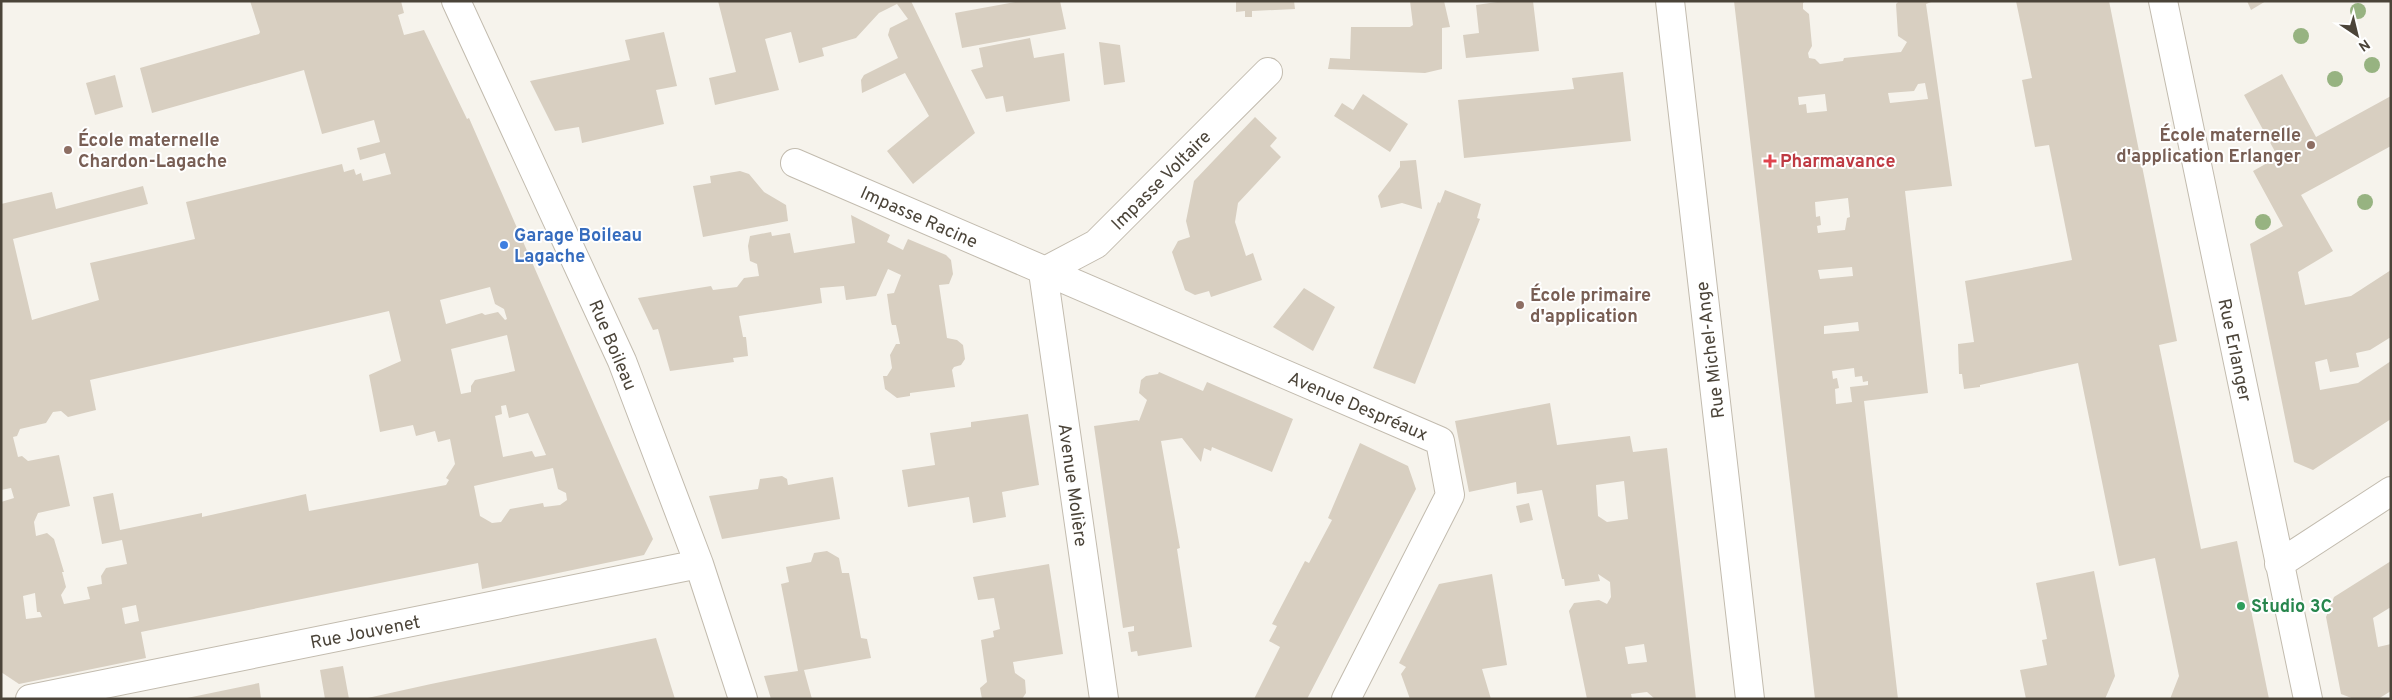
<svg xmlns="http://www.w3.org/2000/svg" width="2392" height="700" font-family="Overpass,sans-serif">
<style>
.building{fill:#d8cfc1;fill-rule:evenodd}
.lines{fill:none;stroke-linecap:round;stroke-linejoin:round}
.minor-casing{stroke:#c2bbae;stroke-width:30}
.minor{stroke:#fff;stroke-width:28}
.tree{fill:#97b381}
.education-dot{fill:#8d6e63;stroke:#fff;stroke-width:2}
.health-dot{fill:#e0444e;stroke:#fff;stroke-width:2}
.shop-dot{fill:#3f7fe0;stroke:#fff;stroke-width:2}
.leisure-dot{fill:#2e9e5b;stroke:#fff;stroke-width:2}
.labels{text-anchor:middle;stroke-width:4;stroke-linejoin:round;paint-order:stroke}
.education-label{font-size:18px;font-weight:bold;fill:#785e54;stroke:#fff;text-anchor:start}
.health-label{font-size:18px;font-weight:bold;fill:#be3a42;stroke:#fff;text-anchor:start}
.street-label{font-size:18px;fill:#4b4439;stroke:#fff}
.shop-label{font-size:18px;font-weight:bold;fill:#366cbe;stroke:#fff;text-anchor:start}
.leisure-label{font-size:18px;font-weight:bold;fill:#27864d;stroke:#fff;text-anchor:start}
</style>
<rect width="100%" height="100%" fill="#f6f3ec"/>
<!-- building -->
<path class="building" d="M250 1H401L404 13 398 15 404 35 424 30 467 119 469 118 653 539 644 555 482 589 478 563 141 632 146 658 19 684 1 672V502L14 498 11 488 1 490V204L52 192 56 209 143 186 148 204 13 239 32 320 99 300 90 263 195 239 186 202 342 164 344 172 354 169 356 175 361 173 363 181 391 174 385 153 360 160 357 148 380 142 374 120 322 134 304 70 152 113 140 68 259 34 260 32ZM490 287 495 304 504 309 507 319 505 320 498 312 485 315 482 313 446 324 440 300ZM389 311 401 361 369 375 380 432 413 425 416 436 435 431 438 442 450 439 455 464 446 478 449 480 446 485 309 511 306 494 202 517V513L120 530 113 493 93 497 102 544 122 540 127 564 106 568 101 576 102 584 87 587 90 599 64 604 61 595 66 587 62 572H64L54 539 47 533 36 536 34 522 38 513 70 506 59 455 28 461 22 456 18 457 13 437 17 436 20 429 46 423 53 412 61 411 68 417 96 410 90 380ZM507 335 515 371 475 380 471 386V392L461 394 451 349ZM506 405 509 418 528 413 546 455 535 457 532 451 503 457 495 416 502 414 501 406ZM553 468 558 489 566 493 567 500 560 505 544 507 543 503 510 509 501 522 492 523 480 516 474 486ZM35 593 37 612H40L42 617 26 619 23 596ZM136 605 139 621 125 624 122 608Z
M718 1H911L975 133 913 184 887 151 929 116 905 73 862 93 861 80 864 75 898 58 888 35 890 28 908 19 897 4 879 13 856 38 822 48 824 56 799 63 791 32 765 39 779 90 715 105 709 78 736 72Z
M1021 1H1060L1066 29 962 48 955 13Z
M1236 1H1294L1295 9 1252 11V17H1245V11L1236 12Z
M1410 1H1444L1450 27 1442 28V69L1425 73 1328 69 1330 58 1350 59 1351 27H1410L1413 25Z
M1504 1H1533L1539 51 1466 58 1463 35 1479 33 1476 5Z
M1734 1H1805L1803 3V9L1809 14 1812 46 1808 53 1809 58 1815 59 1820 64 1843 61 1844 58 1901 52 1907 42 1898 36 1896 4 1899 1H1934L1926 4 1952 186 1905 191 1928 393 1864 401 1898 699H1815ZM1925 83 1928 99 1890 103 1888 93 1914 91 1918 84ZM1825 94 1827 111 1807 113 1806 104 1799 105 1798 97ZM1848 198 1850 217 1847 218 1845 230 1818 233 1817 226 1821 225 1820 216 1816 217 1815 202ZM1852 267 1853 276 1820 279 1818 270ZM1858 322 1859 331 1824 334V326ZM1854 368 1855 377 1862 376 1863 382 1868 381V385L1850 387 1852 402 1836 404 1835 389 1839 388 1837 378 1833 379 1832 371Z
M2016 1H2109L2177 341 2159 345 2201 549 2237 541 2269 699H2170L2179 676 2155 558 2119 566 2078 363 1980 385V387L1964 389 1962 374H1959L1958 344 1974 342 1965 281 2072 260 2049 145 2035 147 2022 80 2032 78Z
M2247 1H2266L2251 10Z
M664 32 677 86 656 90 664 124 582 143 579 127 555 131 530 81 630 60 625 40Z
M1030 38 1034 58 1064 53 1070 101 1006 112 1003 96 986 99 971 70 983 67 979 48Z
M1099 42 1120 45 1125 82 1104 85Z
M1623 72 1631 141 1464 158 1458 100 1574 89 1572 78Z
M2282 74 2316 137 2391 96V146L2301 195 2333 251 2298 272 2305 305 2351 296 2391 270V337L2370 350 2356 353 2359 367 2330 372 2327 359 2315 362 2320 390 2358 383 2391 361V419L2313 470 2294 462 2250 244 2283 226 2253 171 2278 157 2244 95Z
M115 75 123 107 95 115 86 83Z
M1363 94 1408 124 1390 152 1334 116 1342 103 1353 110Z
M1255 117 1277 138 1270 146 1281 157 1238 203 1235 222 1246 256 1253 253 1262 280 1211 297 1209 291 1195 295 1185 290 1172 252 1178 241 1190 237 1186 221 1194 181Z
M1416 160 1422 209 1402 203 1381 208 1378 196 1400 167V161Z
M740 171 749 174 764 192 786 205 788 221 703 237 693 186 711 183 710 176Z
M1445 190 1481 204 1477 218 1480 219 1415 384 1373 368 1438 202 1440 203Z
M851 215 890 235 887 242 903 250 908 239 946 255 951 260 953 274 949 284 939 285 947 338 957 340 963 345 965 359 961 365 954 367 952 370 955 387 910 393V396L897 398 885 389 883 376H887L892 368 890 355 896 344H900L896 325H892L891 322 887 294 894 293 901 275 888 269 876 296 846 300 844 286 820 288 822 303 739 316 743 337H746L748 356 733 358 734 362 670 371 658 329 653 330 638 298 711 286 713 290 737 287 744 278 759 276 757 264 750 261 748 246 750 236 771 232 772 236 790 233 794 253 855 243Z
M1304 288 1335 307 1313 351 1273 327Z
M1159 372 1203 391 1207 382 1293 419 1272 472 1212 447 1211 451 1204 448 1201 462 1182 438 1161 441 1180 548 1177 549 1192 647 1138 656 1137 651 1131 652 1128 632 1134 631V626L1123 628 1094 426 1137 420 1139 421 1147 400 1139 393 1141 380 1146 376 1158 374Z
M1550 403 1557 445 1630 436 1633 452 1667 448 1696 699H1655L1647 692 1631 694 1632 699H1587L1569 611 1574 603 1599 600 1607 604 1611 597 1610 582 1598 574 1600 581 1565 586 1564 579H1562L1542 490 1517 494 1516 482 1469 492 1455 421ZM1624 481 1628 519 1607 522 1598 516 1596 485ZM1644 644 1647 662 1628 664 1625 647Z
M1028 414 1039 485 1002 492 1006 517 973 523 969 497 908 507 902 470 935 465 930 433 971 427V422Z
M1360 443 1408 466 1416 489 1307 699H1254L1280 647 1269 641 1277 626 1272 624 1305 561 1309 563 1332 520 1328 518Z
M782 476 787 479 788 485 833 477 840 519 722 539 709 496 758 489 760 479Z
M1529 503 1533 520 1520 523 1516 506Z
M827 551 839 558 842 573H849L861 638 867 639 871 658 804 670 812 699H771L764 676 798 671 781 584 789 582 786 567 811 562 814 553Z
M2391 561V607L2373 618 2378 647 2391 644V691L2378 699H2354L2341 694 2326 617 2334 597Z
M1049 564 1063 654 1013 662 1015 673 1025 680 1026 693 1022 699H982L980 688 987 682 981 640 994 637 993 631 1000 629 994 598 978 600 973 577Z
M2094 571 2115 676 2105 699H2026L2020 670 2047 665 2042 640 2047 639 2036 583Z
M1492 574 1507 665 1482 669 1491 699H1410L1401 674 1406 667 1399 663 1439 584Z
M656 638 675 699H363L431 684Z
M343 666 349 699H325L320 670Z
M259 683 261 699H187V698Z"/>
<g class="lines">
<defs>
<path id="minor" d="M456 1 622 361 699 564 743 699
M1670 1 1750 699
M2163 1 2308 699
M795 163 1440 441 1450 495 1346 699
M1043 272 1104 699
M1043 272 1096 244 1268 72
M2279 564 2391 491
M30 699 699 564"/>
</defs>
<!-- minor casing -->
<use href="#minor" class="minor-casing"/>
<!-- minor -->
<use href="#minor" class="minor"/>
</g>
<!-- trees -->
<g class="tree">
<circle cx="2358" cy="11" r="8"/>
<circle cx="2301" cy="36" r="8"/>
<circle cx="2372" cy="65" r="8"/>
<circle cx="2335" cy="79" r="8"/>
<circle cx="2365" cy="202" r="8"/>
<circle cx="2263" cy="222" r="8"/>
</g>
<!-- markers -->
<g class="education-dot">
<circle cx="2311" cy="145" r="5"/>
<circle cx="68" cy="150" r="5"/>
<circle cx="1520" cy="305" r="5"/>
</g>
<path class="health-dot" d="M1767.5 153.5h5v5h5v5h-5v5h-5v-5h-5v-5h5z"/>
<circle class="shop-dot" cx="504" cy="245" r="5"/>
<circle class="leisure-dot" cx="2241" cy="606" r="5"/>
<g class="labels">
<!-- education labels -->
<g class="education-label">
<text x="2301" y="141" text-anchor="end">École maternelle<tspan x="2301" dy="21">d'application Erlanger</tspan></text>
<text x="78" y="146">École maternelle<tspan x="78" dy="21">Chardon-Lagache</tspan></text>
<text x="1530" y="301">École primaire<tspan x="1530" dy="21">d'application</tspan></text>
</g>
<!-- health labels -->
<g class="health-label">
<text x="1780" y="167">Pharmavance</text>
</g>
<!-- street labels -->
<g class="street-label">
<text transform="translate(1161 180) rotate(-45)" y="6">Impasse Voltaire</text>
<text transform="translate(919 217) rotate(24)" y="6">Impasse Racine</text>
<text transform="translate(613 345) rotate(67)" y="6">Rue Boileau</text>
<text transform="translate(1710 350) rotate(-97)" y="6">Rue Michel-Ange</text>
<text transform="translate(2235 350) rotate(78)" y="6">Rue Erlanger</text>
<text transform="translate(1358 406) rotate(23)" y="6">Avenue Despréaux</text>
<text transform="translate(1073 485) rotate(82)" y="6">Avenue Molière</text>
<text transform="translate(365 632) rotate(-11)" y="6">Rue Jouvenet</text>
</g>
<!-- shop labels -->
<g class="shop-label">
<text x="514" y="241">Garage Boileau<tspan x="514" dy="21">Lagache</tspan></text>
</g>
<!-- leisure labels -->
<g class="leisure-label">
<text x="2251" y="612">Studio 3C</text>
</g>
</g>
<!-- border -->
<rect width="2392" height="700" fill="none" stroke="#4b4439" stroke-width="5"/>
<!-- north arrow -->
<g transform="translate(2357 35) rotate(145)" stroke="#ffffff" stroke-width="4" paint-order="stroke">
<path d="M0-4L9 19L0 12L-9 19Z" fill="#4b4439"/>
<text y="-8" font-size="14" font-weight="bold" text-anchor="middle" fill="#4b4439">N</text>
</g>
</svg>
